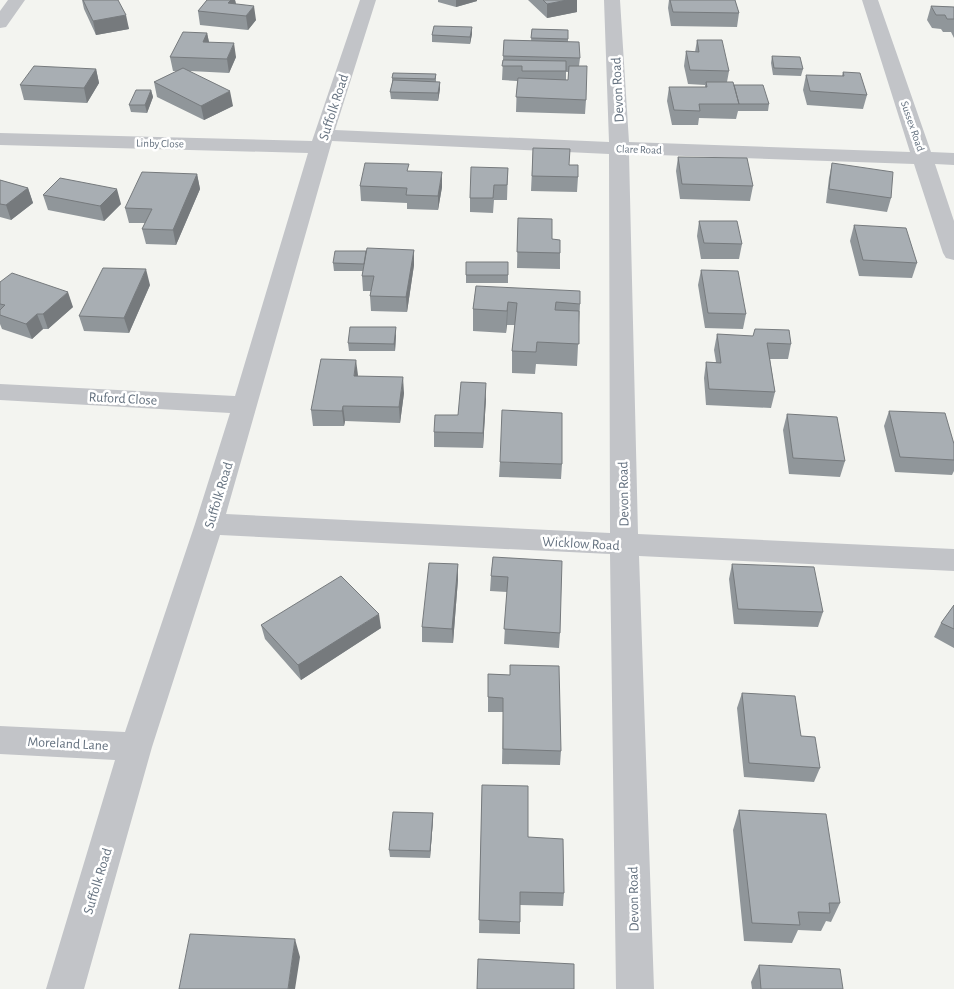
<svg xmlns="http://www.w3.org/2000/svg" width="954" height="989" font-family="'Alegreya Sans',sans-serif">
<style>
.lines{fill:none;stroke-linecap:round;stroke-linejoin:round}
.minor{fill:#c2c4c8;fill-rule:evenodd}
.wall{fill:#90969a;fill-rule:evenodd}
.shaded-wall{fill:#767a7d}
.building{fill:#a8aeb3;stroke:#767a7d}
.labels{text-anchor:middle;stroke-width:5;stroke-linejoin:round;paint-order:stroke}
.far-street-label{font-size:11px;fill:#64717f;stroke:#fff}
.street-label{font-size:14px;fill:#64717f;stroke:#fff}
</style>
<rect width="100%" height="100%" fill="#f3f4f0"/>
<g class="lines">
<!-- minor -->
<path class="minor" d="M8 0H25L6 27 0 28V11Z
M360 0H376L335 130 609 142 604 0H620L629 142 910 152 862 0H878L931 152 954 153V165L935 164 954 221V260L946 258 943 253 914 164 629 154 638 534 954 549V571L639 556 654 989H616L610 554 220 535 152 747 84 989H46L115 760 0 754V726L125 732 195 524 230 413 0 400V384L235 396 308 153 0 145V133L312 141ZM332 141 609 154 610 533 226 514Z"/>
</g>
<!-- wall -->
<path class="wall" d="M82 0H118L129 29 96 35 84 9Z
M207 0H235L236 4 256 20 248 30 200 25 198 11Z
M438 0H477V1L456 7 438 2Z
M528 0H577V12L547 18Z
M669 0H735L739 13 737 27 671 26 668 8Z
M931 6 954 7V38L951 32H943L941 29 932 28 927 20Z
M532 29 568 30V42L580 58 579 66 586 100 585 114 516 112 517 81 502 80 504 40 531 41ZM566 72H568V80H566Z
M207 33 209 42 236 57 229 73 190 71 233 106 204 120 157 97 154 82 178 71H173L170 57Z
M472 34 470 44 432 42V35Z
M697 40 729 71 727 82 769 104 768 111H738L736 119 699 118 698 125H672L667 101 669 87H705V85L688 84 684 66 686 51 695 52Z
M772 56 803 69 801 76 773 75 771 63Z
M96 69 99 83 87 103 24 100 20 85Z
M843 72 867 95 863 109 807 105 803 90 806 75 842 76Z
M436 74V82H440V89L438 101 391 99 390 92 392 83V78Z
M151 90 153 97 147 113 131 112 129 105Z
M533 148 569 165 578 177 577 192 531 191Z
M678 157 753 186 750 201 680 199 676 171Z
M832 163 891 198 887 212 826 203 829 178Z
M508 168 507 200H494L493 213 470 212V198Z
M409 171 442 187 438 210 407 209V203L361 201 360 186Z
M197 174 200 189 176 245 146 244 142 229 145 223H129L125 208Z
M0 180 28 188 33 203 11 220 0 217Z
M43 195 121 204 104 221 48 210Z
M518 218 552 239 560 253V269L517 268Z
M699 221 742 244 739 259H701L697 236Z
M854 225 917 263 912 278 859 276 850 241Z
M414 250V265L407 312 371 311 370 296 371 291H363L362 276 363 271H334L333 263 366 251Z
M466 262 508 275V283H466Z
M701 270 746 314 743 329 705 328 698 285Z
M0 282 73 307 48 329H43L32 339 2 329 0 324Z
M150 285 129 333 84 331 79 316Z
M476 286 580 304 577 366 536 364 535 374 512 373V351L515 325H507L506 333 473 331V309Z
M717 334 791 344 788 359H770L775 392 771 408 706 405 704 378 706 362H716L714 350Z
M396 335 395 351H349L348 343Z
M358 376 404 393 400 423 345 421 344 426H313L311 410Z
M486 398 483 448 434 447V432Z
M889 411 954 444V471L952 475 895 472 884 426Z
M787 414 845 461 840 477 789 474 783 430Z
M500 462 562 464 561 479 499 477Z
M493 557 560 633 559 648 504 644 507 592 490 591 491 576Z
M458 564V579L453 643 422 642V627Z
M732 564 823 612 818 627 734 624 729 579Z
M954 605V648L934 637 941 623Z
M261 625 381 628 301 680 265 639Z
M488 674 510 675 561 751 560 765 502 764 503 712H488Z
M742 693 801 736 820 768 814 782 744 777 737 708Z
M482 785 528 837 564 893 563 906 520 905V934L479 933Z
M739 810 840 903 831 922 826 921 821 931 798 930 792 943 744 941 733 830Z
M433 813V820L430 858 390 857 389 850Z
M759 965 843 989H752L751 982Z"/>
<!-- shaded-wall -->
<path class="shaded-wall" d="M231 0H235L237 9 228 3Z
M456 0H477V1L456 7Z
M567 0H577V12L547 18V4Z
M254 6 256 20 248 30 246 16Z
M126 15 129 29 96 35 93 21Z
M472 27V34L470 44V37Z
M207 33 210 47 203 42Z
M234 43 236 57 229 73 227 59Z
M96 69 99 83 87 103 84 88Z
M440 82V89L438 101V93Z
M151 90 153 97 147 113 145 105Z
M230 91 233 106 204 120 201 106Z
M442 172V187L438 210V196Z
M197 174 200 189 176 245 173 230Z
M28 188 33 203 11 220 6 205Z
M117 189 121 204 104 221 100 206Z
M414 250V265L407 312 406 297Z
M146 269 150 285 129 333 124 318Z
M68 292 73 307 48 329 43 314Z
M508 302 507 325 506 333 507 311Z
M37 314 43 329 32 339 26 324Z
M396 327V335L395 351 394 344Z
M356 360 358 375 355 391 354 376Z
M403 377 404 393 400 423 399 407Z
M486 383V398L483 448V433Z
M343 406 345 421 344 426 342 411Z
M458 564V579L453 643 452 629Z
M379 614 381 628 301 680 298 665Z
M433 813V820L430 858V851Z
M295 939 300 957 295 989H288Z"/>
<!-- building -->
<path class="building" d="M83 0H118L126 15 93 21Z
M207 0H231L228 3 254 6 246 16 198 11Z
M543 0H567L547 4Z
M670 0H735L739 13 673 12Z
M931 6 954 7V19H947L945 15H936Z
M434 26 472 27 470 37 432 35Z
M532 29 568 30V39L531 38Z
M183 32 207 33 203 42 234 43 227 59 170 57Z
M504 40 579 42 580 58 503 56Z
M697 40H722L729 71 690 70 686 51 699 52Z
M772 56 800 57 803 69 774 68Z
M503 60 566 61V71H522V66H502Z
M34 66 96 69 84 88 20 85Z
M569 66H587L586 100 516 97 518 78 568 80Z
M183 68 230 91 201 106 154 82Z
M843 72 860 73 867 95 810 91 806 75 844 76Z
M393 73 436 74 435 79 392 78Z
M393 80 440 82 438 93 390 92Z
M706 82H733L739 104H699L700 111 674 110 669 87H707Z
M734 85H763L769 104H739Z
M136 90H151L145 105H129Z
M533 148 570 149 569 165H578V177L532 176Z
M678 157 747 158 753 186 682 184Z
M365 163 409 164 407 171 442 172 438 196 406 195 407 188 360 186Z
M832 163 893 172 891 198 829 189Z
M471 167 508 168 507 185H494L493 198H470Z
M142 172 197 174 173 230 142 229 152 209 125 208Z
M60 178 117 189 100 206 43 195Z
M0 180 28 188 6 205 0 204Z
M518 218 552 219V239L560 240V253L517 252Z
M699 221H737L742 244 704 243Z
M854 225 906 228 917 263 863 260Z
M367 248 414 250 406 297 370 296 374 276H362Z
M335 251H366L364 264 333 263Z
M466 262H508V275H466Z
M103 268 146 269 124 318 79 316Z
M701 270 738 271 746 314 708 313Z
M12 273 68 292 43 314H37L26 324 0 315V310L5 305 0 304V282Z
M476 286 580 291V304L556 302 555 310 579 311V344L537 342 536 352 512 351 517 303 508 302 507 311 473 309Z
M350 327H396L394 344 348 343Z
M755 329 789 330 791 344 767 343 775 392 709 389 706 362 721 363 717 334 753 336Z
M321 359 356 360 354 376 403 377 399 407 343 406 342 411 311 410Z
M461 382 486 383 483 433 434 432 435 415H458Z
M502 410 562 413V464L500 462Z
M889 411 945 413 954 444V460L900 457Z
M787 414 837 417 845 461 793 458Z
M493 557 562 561 560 633 504 629 508 577 491 576Z
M429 563 458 564 452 629 422 627Z
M732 564 814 567 823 612 738 609Z
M341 576 379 614 298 665 261 625Z
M954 605V629L941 623Z
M510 665 559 666 561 751 503 749V698L488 697V674L510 675Z
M742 693 795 696 801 736 815 737 820 768 749 763Z
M482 785 528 786V837L563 839 564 893 520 892V922L479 920Z
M739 810 826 814 840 903H829L830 913 798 912 800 925 752 923Z
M393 812 433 813 430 851 389 850Z
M190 934 295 939 288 989H179Z
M478 959 574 964V989H477Z
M759 965 840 969 843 989H761Z"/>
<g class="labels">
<!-- far-street labels -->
<g class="far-street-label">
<text transform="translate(913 126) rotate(71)" y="4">Sussex Road</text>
<text transform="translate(160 143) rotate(1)" y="4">Linby Close</text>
<text transform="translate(639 149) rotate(2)" y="4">Clare Road</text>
</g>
<!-- street labels -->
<g class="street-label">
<text transform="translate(617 90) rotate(-93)" y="5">Devon Road</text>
<text transform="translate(333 107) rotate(-72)" y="5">Suffolk Road</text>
<text transform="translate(123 398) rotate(3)" y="5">Ruford Close</text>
<text transform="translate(623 494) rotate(-91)" y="5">Devon Road</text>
<text transform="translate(218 495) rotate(-73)" y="5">Suffolk Road</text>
<text transform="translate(581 543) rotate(3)" y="5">Wicklow Road</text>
<text transform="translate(68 743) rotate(3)" y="5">Moreland Lane</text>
<text transform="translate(97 881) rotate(-73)" y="5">Suffolk Road</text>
<text transform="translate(633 899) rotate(-91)" y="5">Devon Road</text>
</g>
</g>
</svg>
